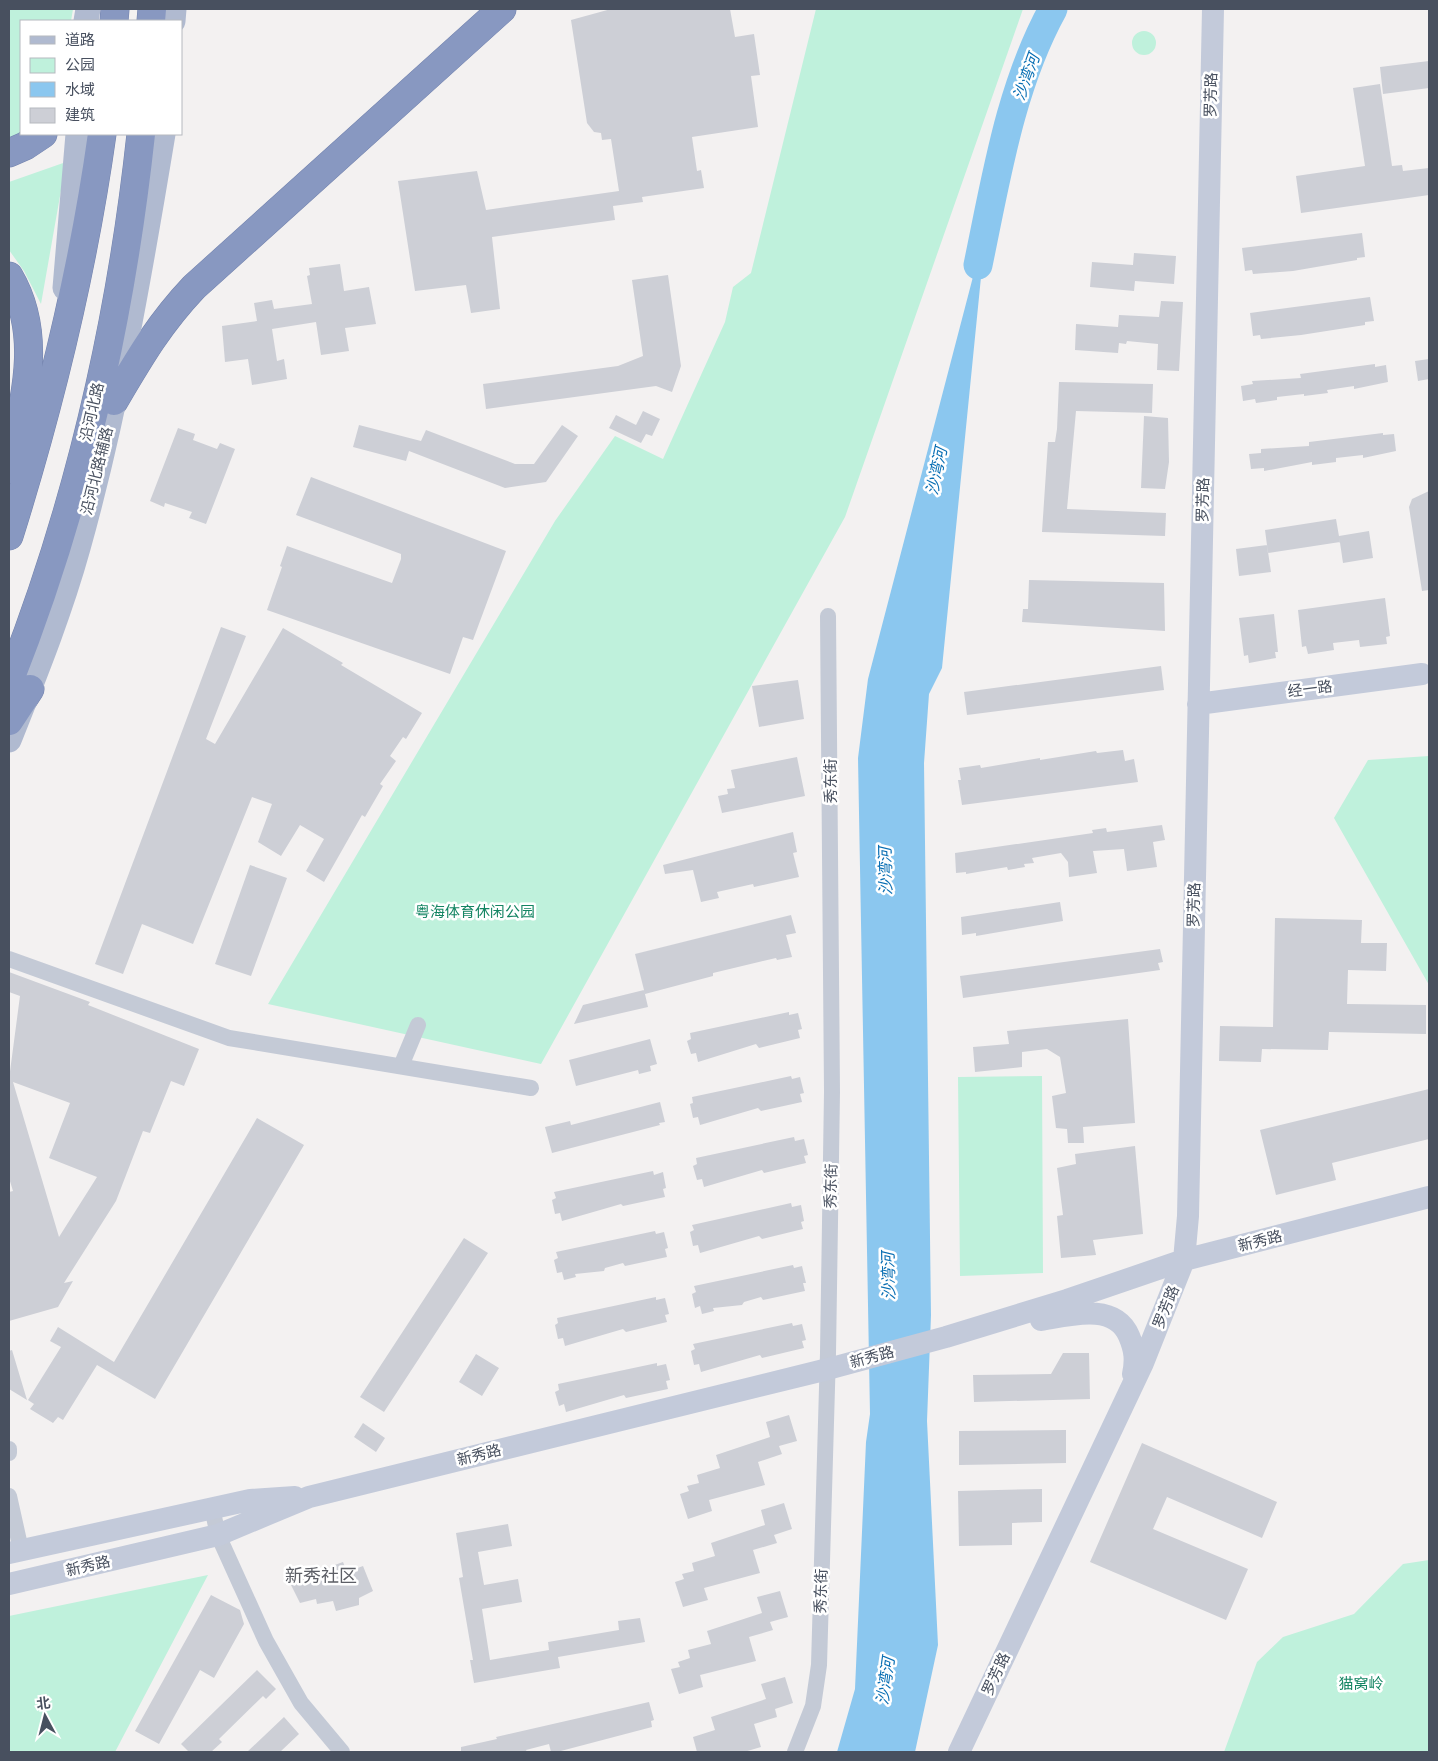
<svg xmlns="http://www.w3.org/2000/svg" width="1438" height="1761" font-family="Rubik,'Noto Sans SC',sans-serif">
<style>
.green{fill:#bff1dc}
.water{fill:#8bc7ef}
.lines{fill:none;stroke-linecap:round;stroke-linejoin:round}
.river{stroke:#8bc7ef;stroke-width:29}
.building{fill:#cdcfd6;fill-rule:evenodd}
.highway-casing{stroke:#7383ad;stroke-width:29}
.street{stroke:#c4cad6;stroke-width:16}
.secondary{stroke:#c3cada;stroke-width:22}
.primary{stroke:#b0bad0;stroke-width:25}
.highway{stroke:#8898c1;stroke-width:28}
.labels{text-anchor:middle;stroke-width:5;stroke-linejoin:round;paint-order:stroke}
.street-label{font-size:15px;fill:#48505f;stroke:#fff}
.park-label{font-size:15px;fill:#148563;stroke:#fff}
.water-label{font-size:16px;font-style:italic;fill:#086eb3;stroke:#fff}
.quarter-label{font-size:18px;fill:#5d5f66;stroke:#fff}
</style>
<rect width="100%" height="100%" fill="#f3f1f1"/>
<!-- green -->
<path class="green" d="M9 9H73L71 21H21V134L9 141Z
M816 9H1023L845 517 541 1064 268 1004 555 521 615 436 663 459 725 322 733 287 751 273Z
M1132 43a12 12 0 1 1 24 0a12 12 0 1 1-24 0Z
M66 162 41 304 24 271 9 250V182Z
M1429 756V985L1334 818 1368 760Z
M1042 1076 1043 1273 960 1276 958 1077Z
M1429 1560V1752H1224L1257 1662 1283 1637 1354 1614 1403 1564Z
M208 1575 115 1752H9V1616Z"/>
<!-- water -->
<path class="water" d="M986 227 942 668 929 694 924 763 931 1315 927 1421 938 1645 915 1752H837L855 1689 866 1442 870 1414 858 758 868 679Z"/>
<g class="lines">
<!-- river -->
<path class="river" d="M978 265C996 179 1010 87 1053 9"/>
</g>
<!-- building -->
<path class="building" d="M611 9H730L735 37 754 34 760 75 751 76 758 127 692 137 697 171 701 170 704 188 642 197 643 202 613 206 615 220 492 237 500 309 471 313 466 285 415 291 398 181 477 171 486 210 619 191 611 139 602 140 601 133 594 132 587 123 571 20Z
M1429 61V88L1383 94 1380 67Z
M1380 84 1392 166 1402 165 1403 171 1429 168V195L1301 213 1296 176 1365 166 1353 88Z
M1362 233 1365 257 1357 258V260L1293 271 1253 274 1252 270 1245 271 1242 248Z
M1134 253 1176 256 1174 284 1135 281 1134 291 1090 287 1092 262 1133 265Z
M340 264 344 291 369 287 376 324 345 328 349 351 321 355 316 322 272 329 277 361 284 359 287 379 252 385 248 359 225 362 222 326 257 321 254 303 272 300 274 309 312 304 307 276 310 275 309 268Z
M668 275 681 366 672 392 656 386 486 409 483 384 618 366 643 356 632 280Z
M1370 297 1374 321 1365 322V325L1301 335 1261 339 1260 335 1253 336 1250 313Z
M1161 301 1183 302 1179 371 1157 370 1158 344 1127 341 1126 344 1119 343 1118 353 1075 350 1076 324 1118 327 1119 315 1159 317Z
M1429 359V379L1418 381 1415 361Z
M1375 364V367L1386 365 1388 382 1354 389V386L1327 390 1328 393 1304 396V394L1277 397V400L1256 403 1255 399 1243 401 1241 386 1253 384 1252 381 1301 378 1300 374Z
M1059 382 1153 384 1152 413 1076 411 1067 509 1166 513 1165 536 1042 532 1048 442H1055L1057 429Z
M643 411 660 419 652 436 646 434 641 443 609 428 616 415 636 425Z
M1144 416 1168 418 1169 462 1165 489 1141 488Z
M359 425 421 441 426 430 515 464H534L562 425 578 436 546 482 505 488 409 451 406 461 353 447Z
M178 428 195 434 193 440 217 449 220 443 235 449 206 524 189 518 192 512 165 503 164 507 150 501Z
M1383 433V435L1394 434 1396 451 1363 458V455L1336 458V462L1312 465V462L1264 471V468L1251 469 1249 454 1261 453V449L1309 446V442Z
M311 477 506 551 473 640 463 637 450 674 267 610 282 567 280 566 287 546 392 583 401 559V554L296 515Z
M1429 491V590L1422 591 1409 507 1412 499Z
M1336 519 1340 542 1268 553 1265 530Z
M1369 531 1373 558 1343 563 1339 536Z
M1267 545 1271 572 1239 576 1236 549Z
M1029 580 1164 583 1165 631 1022 622 1023 609H1028Z
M1385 598 1390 636 1386 637 1387 644 1360 647 1359 640 1333 643 1334 650 1308 654 1306 646 1302 647 1298 610Z
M1274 614 1278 652H1275L1276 658 1249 663 1248 655 1244 656 1239 618Z
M221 627 246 636 206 739 215 744 283 628 343 663 341 665 422 713 406 739 403 737 390 756 396 761 380 784 383 786 365 817 362 815 324 882 306 871 324 839 300 825 281 856 258 842 272 804 252 797 193 944 142 924 123 974 95 964Z
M1161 666 1164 690 967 715 964 692Z
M798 680 804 719 759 727 752 686Z
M1123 750 1125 761 1134 759 1138 782 962 805 958 780H961L959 768 980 765 981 768 1040 758V760L1096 751 1097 753Z
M797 757 805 796 722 813 718 796 728 794 727 789 735 788 731 770Z
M1162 825 1165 840 1153 842 1157 867 1127 871 1124 849 1093 851 1097 873 1069 877 1068 862 1061 853 1032 858 1034 863 1024 864 1025 867 1008 870 1007 867 966 874V872L956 873 955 853 1093 833 1092 830 1106 828 1107 832Z
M793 832 797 852 793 853 799 877 754 887 753 884 717 892 719 898 701 902 693 870 665 874 663 865Z
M250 865 287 878 251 976 215 964Z
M1060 902 1063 921 976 936V933L962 935 961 917Z
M791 915 796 933 786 935 792 957 777 960 776 958 713 973V976L645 994 635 954Z
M1275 918 1362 920 1361 943H1387L1386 971 1348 970 1347 1004 1426 1005V1034L1329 1032 1328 1050 1262 1049 1261 1062 1219 1061 1220 1026 1273 1027Z
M1160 949 1163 962 1158 963 1160 970 963 998 960 976Z
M9 972 90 1002 88 1005 199 1049 184 1086 171 1081 150 1133 143 1131 116 1201 64 1283 73 1281 58 1307 9 1321V1192L13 1191 9 1178V1079L20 996 9 992ZM13 1082 70 1103 49 1158 97 1177 59 1237Z
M644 990 648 1007 574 1024 583 1005Z
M789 1012V1015L798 1013 802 1029 798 1030 800 1038 759 1048 756 1044 698 1062 696 1053 691 1054 687 1041 691 1039 690 1033Z
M1128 1019 1135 1123 1083 1127 1084 1143H1068L1067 1129 1056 1128 1052 1096 1066 1093 1060 1057 1047 1049 1022 1052V1067L975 1072 973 1047 1009 1044 1007 1031Z
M650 1039 657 1064 650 1066 651 1071 639 1074 638 1070 576 1086 569 1060Z
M791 1076 792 1079 800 1077 804 1093 800 1094 802 1102 761 1111 758 1108 700 1125 698 1117 693 1118 690 1104 693 1103 692 1097Z
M1429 1089V1139L1332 1163 1336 1180 1276 1195 1260 1130Z
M660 1102 665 1122 659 1123 660 1125 552 1153 545 1127 570 1121 571 1125Z
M257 1118 304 1145 155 1399 97 1365 63 1420 58 1417 53 1423 30 1409 34 1404 28 1400 61 1347 50 1341 58 1327 114 1362Z
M794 1137 795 1141 804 1139 808 1155 804 1156 806 1163 764 1173 762 1170 704 1187 702 1179 697 1180 693 1166 697 1164 696 1158Z
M1135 1146 1143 1234 1093 1240 1096 1255 1061 1258 1057 1216 1063 1215 1057 1168 1076 1164 1075 1154Z
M653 1171 654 1175 663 1172 666 1188 663 1189 665 1197 623 1206 621 1204 562 1221 560 1213 555 1214 552 1200 556 1198 554 1192Z
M791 1203 792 1207 801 1205 804 1221 801 1222 803 1229 762 1239 759 1236 700 1253 698 1245 693 1246 690 1232 694 1230 692 1225Z
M655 1231 656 1234 664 1232 668 1248 665 1249 667 1257 625 1266 623 1263 605 1268 604 1271 575 1274 576 1277 564 1280 562 1272 557 1273 554 1260 558 1258 556 1252Z
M464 1238 488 1253 384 1412 360 1397Z
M793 1265 794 1268 802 1266 806 1283H803L805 1291 763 1300 761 1297 744 1302 742 1305 713 1308 714 1311 702 1314 700 1306 695 1308 692 1294 696 1292 694 1286Z
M656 1297V1300L665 1298 669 1314 665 1315 667 1322 626 1332 623 1329 565 1346 563 1338 558 1339 555 1325 558 1323 557 1318Z
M792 1323 793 1326 802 1324 806 1340 802 1341 804 1348 762 1358 760 1355 701 1372 699 1364 694 1365 691 1351 695 1349 693 1344Z
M12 1350 27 1400 9 1389V1351Z
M1063 1353H1089L1090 1399 974 1402 973 1375 1051 1374Z
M476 1354 499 1368 482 1396 459 1382Z
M657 1363V1366L666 1364 670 1380 666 1381 668 1389 626 1398 624 1395 566 1412 564 1404 559 1406 555 1392 559 1390 558 1384Z
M789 1415 797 1441 779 1446 782 1454 758 1462 765 1485 709 1500 712 1511 688 1519 680 1494 689 1491 687 1486 699 1483 697 1475 720 1468 716 1455 770 1437 766 1422Z
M363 1423 385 1438 376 1452 354 1437Z
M1066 1430V1463L959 1465V1431Z
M1142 1443 1277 1502 1262 1538 1167 1497 1153 1529 1248 1569 1226 1620 1090 1562Z
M1042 1489V1522L1012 1523V1545L959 1546 958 1491Z
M784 1503 792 1529 774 1535 777 1543 753 1550 760 1573 704 1588 708 1600 683 1607 675 1582 684 1579 682 1574 694 1571 692 1563 715 1556 711 1543 765 1525 761 1510Z
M508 1524 512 1546 478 1552 484 1585 518 1579 522 1602 482 1609 490 1660 549 1650 548 1642 619 1630 618 1621 640 1618 645 1642 558 1657 560 1668 474 1683 470 1660H473L459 1578 463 1577 456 1533Z
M343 1562 347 1572 363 1566 373 1591 359 1598V1605L336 1611 333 1601 317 1604 316 1599 300 1603 289 1581 310 1574 315 1581 334 1574 332 1566Z
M780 1591 788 1617 770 1622 773 1630 749 1637 756 1661 700 1675 703 1687 679 1694 671 1669 680 1667 678 1662 690 1658 688 1650 711 1644 707 1631 762 1613 757 1597Z
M211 1595 240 1610 244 1624 214 1678 200 1670 159 1744 135 1731Z
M257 1670 276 1689 266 1699 263 1696 219 1739 222 1742 211 1752H189L181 1744Z
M785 1677 793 1703 775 1709 777 1717 754 1724 761 1747 744 1752H697L693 1737 715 1730 711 1717 766 1699 761 1684Z
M649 1702 654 1720 651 1721 652 1727 557 1752H551L549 1744 526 1750 527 1752H461V1747L497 1739 496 1737Z
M284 1717 299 1734 280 1752H247Z"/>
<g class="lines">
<defs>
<path id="highway" d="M114 21 115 9
M151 21 152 9
M9 153 25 146 43 134
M9 276C45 337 23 404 9 469
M114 401C140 357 159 324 194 287L502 9
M9 536C50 405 83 270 102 134
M9 682C78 508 121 320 141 134
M9 721 30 689"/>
</defs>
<!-- highway casing -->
<use href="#highway" class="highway-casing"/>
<!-- street -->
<path class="street" d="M9 959 229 1038 531 1088
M401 1066 418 1025
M9 1449V1453
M9 1496 21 1550
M212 1508 218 1535 266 1641 301 1703 342 1752
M795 1752 813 1706 819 1665 828 1353 832 1092 828 616"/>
<!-- secondary -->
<path class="secondary" d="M1198 704 1422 674
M1041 1320C1070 1315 1115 1302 1129 1336 1135 1350 1136 1360 1133 1374
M9 1553 250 1500 295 1497
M9 1584 218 1535 309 1497 828 1369 946 1337 1067 1300 1184 1260 1429 1197
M959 1752 1143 1363 1184 1260 1188 1216 1213 9"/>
<!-- primary -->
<path class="primary" d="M86 21 88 9
M173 21 174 9
M65 288 78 134
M9 740C34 677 60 613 78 548 116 412 140 273 163 134"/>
<!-- highway -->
<use href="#highway" class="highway"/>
</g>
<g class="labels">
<!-- street labels -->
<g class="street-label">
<text transform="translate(1211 95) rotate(-89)" y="5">罗芳路</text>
<text transform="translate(92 412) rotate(-77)" y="5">沿河北路</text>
<text transform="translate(97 471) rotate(-76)" y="5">沿河北路辅路</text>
<text transform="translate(1203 500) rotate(-89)" y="5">罗芳路</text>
<text transform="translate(1310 689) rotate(-7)" y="5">经一路</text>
<text transform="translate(831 781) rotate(-90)" y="5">秀东街</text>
<text transform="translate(1194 905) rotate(-89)" y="5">罗芳路</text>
<text transform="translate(831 1186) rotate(-89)" y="5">秀东街</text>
<text transform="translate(1260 1241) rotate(-14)" y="5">新秀路</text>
<text transform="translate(1166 1307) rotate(-68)" y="5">罗芳路</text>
<text transform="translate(872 1357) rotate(-15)" y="5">新秀路</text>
<text transform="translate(479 1455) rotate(-14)" y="5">新秀路</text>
<text transform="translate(88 1566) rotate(-13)" y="5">新秀路</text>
<text transform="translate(821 1591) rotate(-88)" y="5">秀东街</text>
<text transform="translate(996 1674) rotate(-65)" y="5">罗芳路</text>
</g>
<!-- park labels -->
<g class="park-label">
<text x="475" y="917">粤海体育休闲公园</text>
<text x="1361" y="1689">猫窝岭</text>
</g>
<!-- water labels -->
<g class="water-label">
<text transform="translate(1026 77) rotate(-70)" y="6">沙湾河</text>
<text transform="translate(936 471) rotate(-78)" y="6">沙湾河</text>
<text transform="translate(885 871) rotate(-91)" y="6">沙湾河</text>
<text transform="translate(888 1276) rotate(-91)" y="6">沙湾河</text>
<text transform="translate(885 1681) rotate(-82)" y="6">沙湾河</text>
</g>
<!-- quarter labels -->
<g class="quarter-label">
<text x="321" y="1582">新秀社区</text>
</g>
</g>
<!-- border -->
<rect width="1438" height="1761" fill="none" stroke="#48505f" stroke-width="20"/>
<!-- legend -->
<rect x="20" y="20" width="162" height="115" fill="#ffffff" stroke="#b6b9bf"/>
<rect x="30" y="36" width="25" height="8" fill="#b0bad0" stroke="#b6b9bf"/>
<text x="65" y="45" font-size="15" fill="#48505f">道路</text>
<rect x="30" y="58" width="25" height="15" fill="#bff1dc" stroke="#b6b9bf"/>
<text x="65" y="70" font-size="15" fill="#48505f">公园</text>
<rect x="30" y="82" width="25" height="15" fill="#8bc7ef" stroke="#b6b9bf"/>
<text x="65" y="95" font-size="15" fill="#48505f">水域</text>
<rect x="30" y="108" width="25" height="15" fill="#cdcfd6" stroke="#b6b9bf"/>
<text x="65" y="120" font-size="15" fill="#48505f">建筑</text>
<!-- north arrow -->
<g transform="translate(45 1716) rotate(353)" stroke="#ffffff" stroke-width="4" paint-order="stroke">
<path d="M0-4L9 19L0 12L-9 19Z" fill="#48505f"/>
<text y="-8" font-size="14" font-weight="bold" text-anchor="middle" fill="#48505f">北</text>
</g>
</svg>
